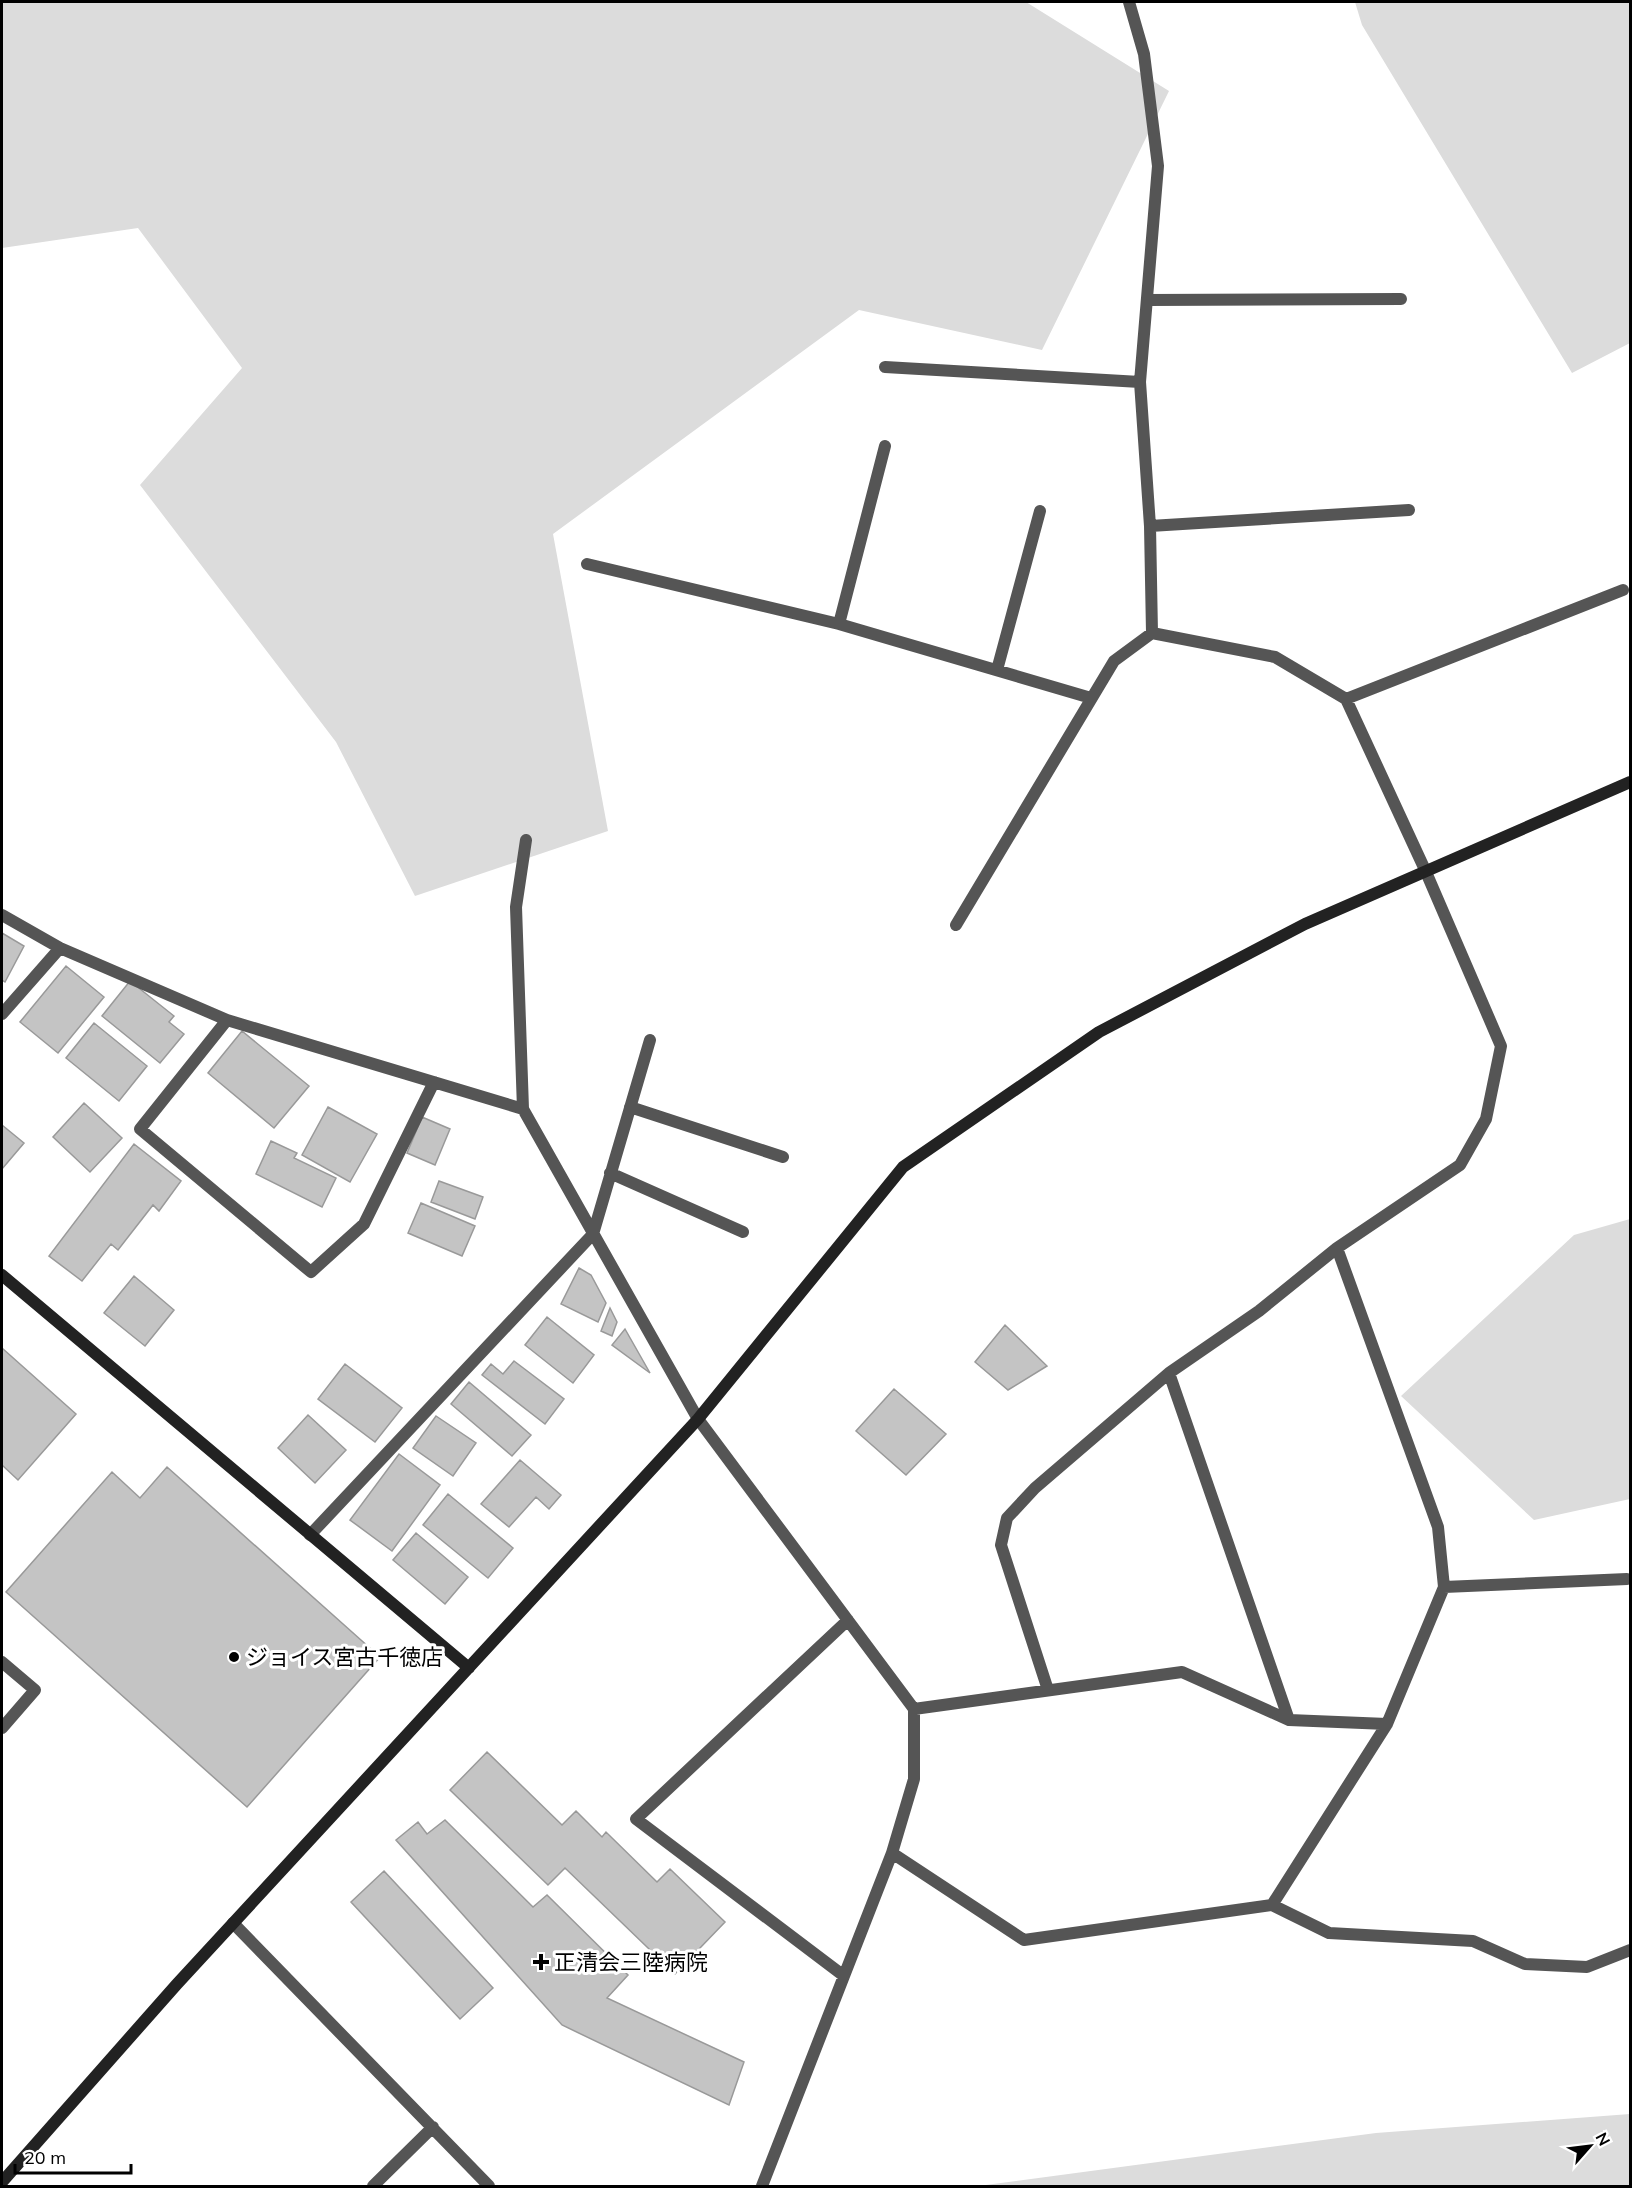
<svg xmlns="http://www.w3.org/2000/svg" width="1632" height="2188" font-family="Mulish,'Noto Sans JP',sans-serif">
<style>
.green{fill:#dcdcdc}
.building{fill:#c4c4c4;stroke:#999;stroke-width:1.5}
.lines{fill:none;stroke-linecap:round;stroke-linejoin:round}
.street{stroke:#555;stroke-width:12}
.secondary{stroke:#222;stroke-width:12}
.poi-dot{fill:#000;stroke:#fff;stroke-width:2}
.labels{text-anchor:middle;stroke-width:6;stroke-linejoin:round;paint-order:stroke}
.poi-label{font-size:22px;fill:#000;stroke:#fff;text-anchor:start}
</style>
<rect width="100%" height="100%" fill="#fff"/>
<!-- green -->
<path class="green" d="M2 2H1026L1169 91 1042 350 859 310 553 534 608 831 415 896 336 742 140 485 242 368 138 228 2 248Z
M1355 2H1630V343L1572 373 1362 25Z
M1630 1219V1499L1534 1520 1401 1396 1574 1235Z
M1630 2114V2186H978L1376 2133Z"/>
<!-- building -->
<path class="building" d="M2 933 24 946 5 982 2 980Z
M66 966 104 997 58 1053 20 1022Z
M130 981 174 1016 169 1022 184 1034 160 1063 102 1016Z
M94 1023 147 1066 119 1101 66 1058Z
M242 1031 309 1086 274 1128 208 1073Z
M84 1103 122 1138 90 1172 53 1137Z
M328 1107 377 1134 350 1182 302 1155Z
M422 1117 450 1129 435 1165 407 1153Z
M2 1125 24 1143 2 1169Z
M271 1141 297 1153 294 1158 336 1178 322 1207 256 1174Z
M134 1144 181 1181 159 1211 153 1205 118 1250 111 1244 82 1281 49 1256Z
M439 1181 483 1197 475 1219 431 1202Z
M421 1203 475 1226 462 1256 408 1233Z
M579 1268 591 1275 606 1303 598 1322 561 1304Z
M134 1276 174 1310 145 1346 104 1313Z
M610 1308 617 1322 612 1336 601 1331Z
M547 1317 594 1355 573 1383 525 1345Z
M1005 1325 1047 1366 1008 1390 975 1362Z
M625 1329 650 1373 612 1345Z
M2 1348 76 1414 18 1480 2 1465Z
M514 1361 564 1399 545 1424 482 1375 491 1364 503 1374Z
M345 1364 402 1408 375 1442 318 1399Z
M469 1382 531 1435 512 1456 451 1404Z
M894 1389 946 1434 906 1475 856 1431Z
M308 1415 346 1450 315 1483 278 1448Z
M436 1416 476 1443 453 1476 413 1448Z
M399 1454 440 1485 392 1551 350 1520Z
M520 1460 561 1495 549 1509 536 1497 509 1527 481 1504Z
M167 1467 380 1657 247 1807 6 1592 112 1472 140 1498Z
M448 1494 513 1548 488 1578 423 1525Z
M416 1533 468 1577 445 1604 393 1560Z
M487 1752 562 1825 576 1811 602 1837 606 1832 657 1882 670 1869 725 1922 675 1974 565 1868 548 1885 450 1790Z
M445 1820 533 1907 547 1895 628 1975 607 1998 744 2062 729 2105 562 2025 396 1840 418 1822 427 1834Z
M384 1871 493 1988 460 2019 351 1902Z"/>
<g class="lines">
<!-- street -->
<path class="street" d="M1147 300 1401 299
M885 367 1140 382
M1150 526 1409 510
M587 564 839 624 1091 698
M839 624 885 446
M997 670 1040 511
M1346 699 1623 590
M2 915 60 948 227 1020 523 1109 698 1419 914 1709V1779L892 1853 762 2186
M956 925 1114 661 1152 633 1150 526 1140 382 1158 166 1144 54 1129 2
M2 1014 60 948
M227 1020 140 1129 311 1272 364 1224 434 1082
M630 1107 783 1157
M523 1109 516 907 526 840
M610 1173 743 1232
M1169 1373 1289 1720
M310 1535 593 1234 650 1040
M1444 1587 1627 1579
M2 1662 35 1690 2 1728
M1048 1690 1001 1545 1007 1518 1035 1488 1169 1373 1259 1311 1337 1248 1460 1165 1486 1119 1501 1046 1426 872 1346 699 1275 657 1152 633
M914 1709 1182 1672 1289 1720 1387 1724
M892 1853 1024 1940 1272 1905 1387 1724 1444 1587 1438 1527 1337 1248
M1272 1905 1329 1933 1473 1941 1525 1964 1587 1967 1630 1950
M233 1923 489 2186
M844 1976 636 1819 848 1620
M373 2186 433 2127"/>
<!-- secondary -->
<path class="secondary" d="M2 1275 469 1668
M2 2182 177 1984 698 1419 903 1167 1099 1032 1305 924 1630 782"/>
</g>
<!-- markers -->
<g class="poi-dot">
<circle cx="234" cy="1657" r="6"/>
<path d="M538 1953h6v6h6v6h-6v6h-6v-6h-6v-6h6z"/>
</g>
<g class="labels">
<!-- poi labels -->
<g class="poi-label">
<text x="246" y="1665">ジョイス宮古千徳店</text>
<text x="554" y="1970">正清会三陸病院</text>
</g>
</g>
<!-- border -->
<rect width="1632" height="2188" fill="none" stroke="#000000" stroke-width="6"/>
<!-- north arrow -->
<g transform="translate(1590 2146) rotate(62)" stroke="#ffffff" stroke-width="4.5" paint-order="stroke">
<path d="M0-4.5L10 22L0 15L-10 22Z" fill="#000000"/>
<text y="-9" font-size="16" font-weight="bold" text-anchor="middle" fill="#000000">N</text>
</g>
<!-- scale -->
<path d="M15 2164v9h116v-9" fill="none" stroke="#000000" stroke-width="3"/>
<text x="24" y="2164" font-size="18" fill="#000000" stroke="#ffffff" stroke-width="4.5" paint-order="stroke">20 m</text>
</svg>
